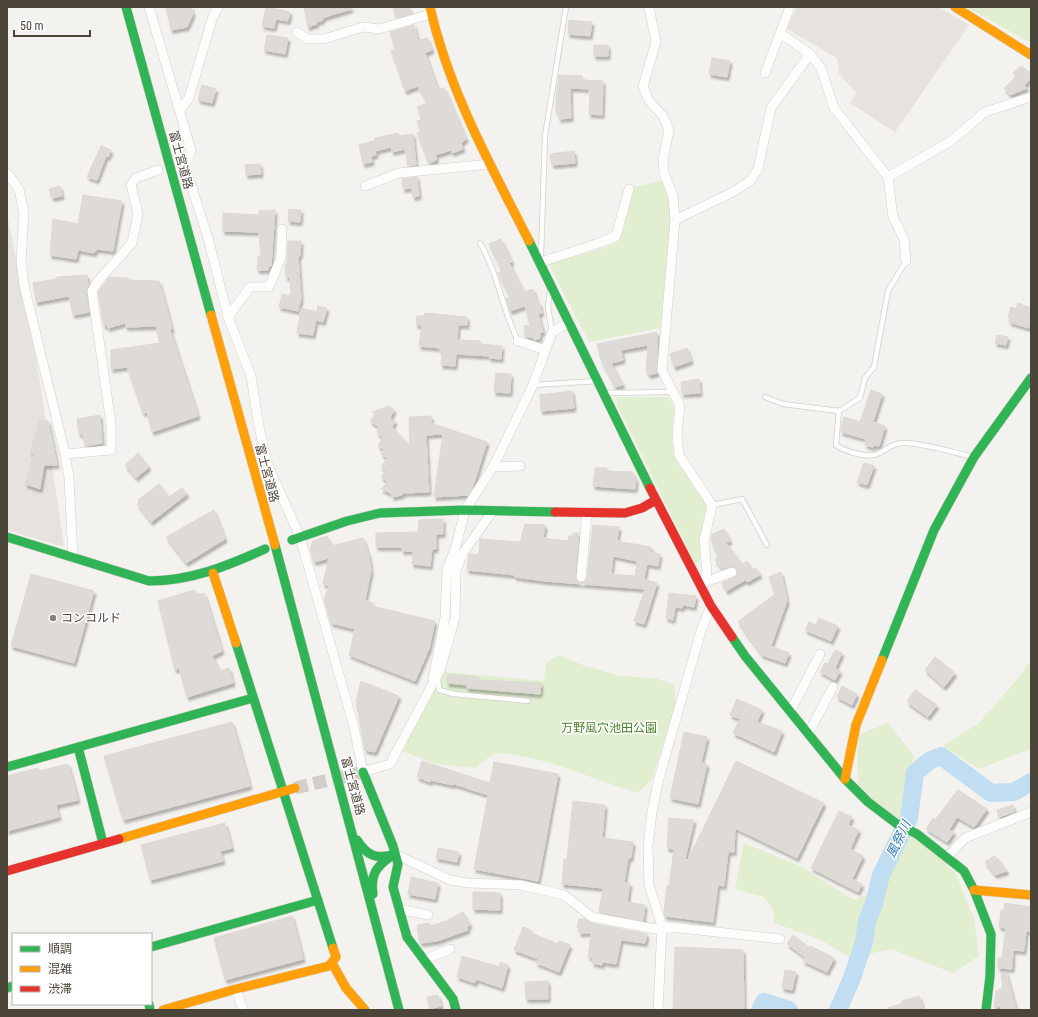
<svg xmlns="http://www.w3.org/2000/svg" width="1038" height="1017" font-family="'Roboto Condensed','Noto Sans JP',sans-serif">
<style>
.industrial{fill:#e6e2de}
.green{fill:#e1eecf}
.parking{fill:#e6e3df}
.lines{fill:none;stroke-linecap:round;stroke-linejoin:round}
.river{stroke:#c0ddf1;stroke-width:18}
.building{fill:#dedbd6;stroke:#dcd9d4;fill-rule:evenodd;filter:url(#shadow)}
.secondary-tunnel{stroke:#d2cfca;stroke-width:13;stroke-dasharray:13 6;stroke-linecap:butt}
.lane-casing{stroke:#d2d0cb;stroke-width:6}
.street-casing{stroke:#d2d0cb;stroke-width:10}
.fast-casing{stroke:#d3cfc5;stroke-width:10}
.slow-casing{stroke:#d3cfc5;stroke-width:10}
.jam-casing{stroke:#d3cfc5;stroke-width:10}
.lane{stroke:#fdfdfc;stroke-width:4.5}
.street{stroke:#fdfdfc;stroke-width:9}
.fast{stroke:#30b455;stroke-width:9}
.slow{stroke:#ff9f0a;stroke-width:9}
.jam{stroke:#e5322d;stroke-width:9}
.poi-dot{fill:#868178;stroke:#fff;stroke-width:1.5}
.labels{text-anchor:middle;stroke-width:3;stroke-linejoin:round;paint-order:stroke}
.street-label{font-size:12px;fill:#4b4439;stroke:#fff}
.poi-label{font-size:12px;fill:#4b4439;stroke:#fff;text-anchor:start}
.park-label{font-size:12px;fill:#4a7f2a;stroke:#fff}
.water-label{font-size:13px;font-style:italic;fill:#2e7ab2;stroke:#fff}
</style>
<defs>
<filter id="shadow"><feDropShadow dx="2" dy="3.5" stdDeviation="1" flood-color="#0004"/></filter>
</defs>
<rect width="100%" height="100%" fill="#f4f2ee"/>
<!-- industrial -->
<path class="industrial" d="M7 214 38 369 64 547 7 530Z"/>
<!-- green -->
<path class="green" d="M966 7H1031V43Z
M662 181 668 199 671 220 661 328 589 342 549 264 601 249 619 241 634 187Z
M616 397H668L674 407 672 438 674 457 707 506 700 540V561L695 564 617 405Z
M558 655 585 666 620 676 655 678 674 684 676 705 652 779 638 793C590 779 545 755 494 753L475 768 435 764 400 750 444 672 544 681 546 663Z
M1031 660V749L979 769 943 746 979 723 1015 682Z
M888 723 914 756 906 786 917 834 956 874 974 918 979 956 953 973 891 949 851 958 819 939 774 923 773 910 764 897 735 889 744 843 800 866 854 900 877 891 898 839 888 817 858 786 857 735Z"/>
<!-- parking -->
<path class="parking" d="M797 7H939L969 25 895 132 850 103 857 93 839 74 837 58 787 29Z"/>
<g class="lines">
<!-- river -->
<path class="river" d="M760 1010 764 1002 789 1010
M838 1010 852 978 864 942 867 921 874 904 881 875 909 818 915 773 929 761 941 756 991 793 1014 792 1031 782"/>
</g>
<!-- building -->
<path class="building" d="M166 7H191L193 14 187 27 171 30Z
M266 7 290 12 288 21 276 19 274 28 262 26Z
M304 7H351V9L322 18 323 20 316 22 317 24 308 27Z
M393 7H409L411 14 396 18Z
M569 20 592 22 590 36 568 34Z
M414 25 418 41 427 38 432 50 425 53 438 90 444 88 466 139 461 143 463 149 452 153 451 150 435 155 437 159 429 164 417 133 421 132 417 121 422 120 417 107 427 103 418 86 405 91 391 50 395 49 390 32Z
M267 35 288 38 285 54 264 50Z
M594 45H608V56H594Z
M712 58 730 61 727 77 709 74Z
M1021 66 1031 73V78L1024 86 1027 88 1010 95 1004 88 1017 76 1013 73Z
M559 75 582 76V80L603 81 602 115 589 114 590 94H589V89L570 88 571 118 559 119V112H556V99Z
M202 85 216 89 212 103 198 100Z
M398 133 399 136 413 134 416 165 408 166 405 149 392 152 391 147 375 151 376 155 371 156 372 162 363 164 359 145 374 141 375 138Z
M101 146 111 150 108 157 106 156 97 180 87 177Z
M574 151 575 163 552 165 550 154Z
M260 164 261 174 246 175 245 165Z
M417 177 419 196 413 197 412 188 403 189 402 179Z
M60 186 62 196 52 198 49 189Z
M83 195 122 201 113 251 97 249 94 253 78 250 76 259 50 255 53 219 78 224Z
M289 209 301 210 300 222 288 221Z
M275 210 271 266 268 267V270H257L258 256H261L259 232 223 231V213L259 215V211Z
M501 239 512 262 509 263 524 292 533 289 537 303 539 302 542 313 538 314 543 332 540 333V338L535 340 531 337H525L524 326 530 325 525 306 510 311 509 308 506 298 510 297 498 273 502 271 489 244Z
M288 241H301L300 256H298L301 299 298 311 279 307 282 294 291 296 290 277 286 278 285 265 287 264Z
M87 275 88 285 86 292 89 312 73 315 69 296 36 302 33 283 57 279V277Z
M109 277 128 278V280L159 281 172 329 170 330 198 416 152 432 147 412 143 413 127 367 111 369V350L160 343 156 326 126 327 125 323 108 328 107 325 104 326 98 292Z
M1018 303 1031 308 1029 328 1009 322 1010 319 1008 318 1011 307 1016 309Z
M318 306 327 308 323 322 316 320 313 335 297 333 301 308 317 312Z
M425 313 467 317V325H458L457 340 480 341V344L502 346 501 359 489 358 490 356 456 354 455 366 441 365 442 351H440V348L419 346 422 325H416L417 316H424Z
M657 332V373L649 375 646 371 648 345 621 350 623 360 611 363 623 385 615 387 601 360 597 344Z
M997 335 1008 337 1006 345 995 343Z
M687 348 691 361 674 367 670 354Z
M496 373 511 374 510 393 494 392Z
M699 379 700 393 682 394 681 382Z
M871 390 882 394 873 422 885 426 879 446 873 445V447L865 445 866 439 841 432 844 417 860 422Z
M572 391 574 408 541 411 540 395Z
M389 406 394 410 390 418 395 421 392 427 410 446 409 417 431 416V423L487 442 472 489 468 495 434 497 443 434 426 435 429 492 402 493V495L392 497V494L381 489 388 482 381 477 386 470 381 467 387 458 381 454 384 449 378 446 383 437 377 433 379 427 370 421 376 414 372 412Z
M100 415 102 443 85 446 83 434H79L77 419Z
M40 420 48 421 57 465H44L40 489 25 484 34 454 30 453Z
M138 453 149 467 136 478 125 465Z
M864 463 874 466 867 485 857 482Z
M595 468H607V471L632 472 636 479 635 489 593 486Z
M159 484 169 497 182 488 187 494 151 522 137 504 139 502 138 500Z
M214 510 225 539 186 563 166 537Z
M443 519V534H436V549H432L430 566 412 564 413 551H402V547H376V533L418 532 419 520Z
M525 524 545 525 543 538 568 541 569 536H573V533H579L575 576 576 580 580 583 584 582 587 578 593 525 619 527 617 541 651 547 650 552 660 554 658 566 647 564 644 579 657 583 644 624 634 621 645 589 545 581 515 577V575L467 570 469 554 479 555 480 539 520 542ZM613 556 637 561 635 576 611 574Z
M724 529 730 541 726 543 742 564 747 561 752 570 756 568 760 575 747 582 745 580 726 591 722 583 736 576 738 570 733 566 722 569 715 560 718 557 711 539 712 534Z
M327 536 331 546 363 538 369 557 371 571 365 600 373 603 372 606 435 621 429 649 415 681 349 655 355 629 331 623 324 599 329 586 323 584 329 558 314 562 310 549 313 541Z
M781 572 787 601 771 646 789 653 785 663 762 655 738 622 775 594 769 577Z
M31 574 94 591 74 663 11 646Z
M194 590 197 595 204 593 222 651 212 656 220 671 229 668 233 683 187 697 179 668 175 670 158 601Z
M669 593 696 596 694 607 683 605 682 608 675 607 673 620 666 618Z
M819 618 838 626 831 641 805 630 809 622 816 625Z
M835 650 842 653 835 668 840 671 835 680 820 672 825 663 828 664Z
M935 657 955 673 944 687 925 670Z
M448 674 478 677V680L541 683 540 694 467 688V685L447 683Z
M361 681 399 696 375 752 365 750 356 702Z
M842 686 857 694 852 705 837 697Z
M915 690 937 705 928 717 907 702Z
M737 699 762 710 757 722 782 731 774 752 733 733 740 719 730 715Z
M232 722 250 786 123 820 104 756Z
M684 732 707 737 701 763 707 764 698 804 670 798Z
M422 761 490 783 494 762 558 774 538 881 474 869 488 795 454 784 453 785 430 780V782L417 777Z
M736 761 824 803 797 858 735 828 734 852H728L724 886 718 885 713 922 665 916 664 912 667 886H669L674 849 667 848 669 818 694 820 685 859 688 860Z
M68 764 78 800 56 805 59 817 7 831V776L38 768 39 771Z
M958 790 987 809 974 827 957 817 949 830 954 832 947 842 926 829 933 818 935 820Z
M573 801 605 805 602 838 633 842 631 858H628L624 883H630L627 902 645 905 643 921 599 912 603 888 562 884 564 859H567Z
M1013 805 1014 812 999 817 997 810Z
M839 811 852 817 848 825 859 830 850 849 863 856 852 879 862 884 858 892 811 868Z
M225 823 232 848 220 851 223 861 150 880 141 845Z
M438 848 459 852 457 862 436 858Z
M994 856 998 859 1007 871 995 875 985 862Z
M411 877 438 883 435 899 408 894Z
M473 892 500 893V910L473 909Z
M1005 903 1031 907V932L1026 931 1024 951 1013 950 1012 969 998 968V958H1002L1006 928 999 927 1001 910H1004Z
M463 912 470 925 467 927 468 930 437 941 421 943 419 940 417 925 429 923 430 926 446 921Z
M292 916 303 959 225 980 214 938Z
M579 919H585L591 923 647 934 645 943 621 940 616 964 602 962V965L592 963 593 958 588 957 591 933H579L580 928H577Z
M523 927 531 930V933L558 944 559 941 570 945 559 972 536 963 538 959 514 950Z
M793 935 810 948 811 946 834 958 827 972 803 961 805 957 787 944Z
M675 947 743 950 744 1010H673Z
M462 956 500 967V962L508 965 502 988 476 979 475 983 457 977Z
M785 970 796 972 792 990 782 988Z
M1006 972 1014 1002 1016 1010H1001L1000 1006 994 1008 996 991 1003 988 1001 973Z
M548 981V999H526L525 982Z
M438 995 441 1006 430 1009 427 997Z
M919 996 923 1010H888V1008L903 1003 902 1001Z"/>
<g class="lines">
<!-- secondary-tunnel -->
<path class="secondary-tunnel" d="M295 788 363 772"/>
<defs>
<path id="lane" d="M480 243C498 273 502 309 518 341
M541 256 545 136 566 7
M550 291 548 307 552 332
M533 385 597 381
M605 393 672 392
M765 397 783 404 839 411 860 398 865 378 874 367 888 291 906 261
M839 411 836 445C844 451 863 457 874 455 885 452 892 442 905 443 928 444 951 452 973 457
M712 505 742 499 767 545
M438 678 439 690 454 694 528 701"/>
<path id="street" d="M149 7 191 150 188 159 184 163 208 238 228 317 251 376 258 422 267 463 300 537 354 727 363 772 390 764 440 670 455 618 456 570 463 553 492 512
M649 7 656 42 643 86 649 101 663 116 669 130 663 159 664 173 673 196 675 220
M297 32 307 39H324L363 27 379 29 431 14
M780 33 810 54 821 68 834 108 888 177 951 141 985 112 1031 97
M765 73 790 7
M180 110 189 98 212 19 218 7
M7 173 19 189 24 214 21 261 24 285 65 454 69 478 73 558
M888 177 893 217 904 239 906 261
M365 186 399 173 490 164
M541 262 599 243 616 236 629 189
M228 317 250 287H269L281 258 282 229
M518 341 546 350
M65 454 111 450V424L92 291 98 281 132 243 138 214 131 185 136 178 158 170
M493 467 520 466
M581 577 587 513
M703 583 732 572
M702 588 707 572 704 541 712 505 679 455 677 436 680 406 662 370 675 220 733 192 750 181 758 169 771 108 810 54
M433 679 445 617 447 570 456 546 465 510 493 467 533 385 552 332 570 322
M790 712 820 654
M808 734 833 687
M395 854 450 880 468 883 521 885 564 895 592 917 655 929 662 926 780 939
M947 857 965 838 1031 812
M399 909 428 915
M424 960 450 949
M236 989 243 1010
M658 1010 662 926 649 885 648 846 652 812 659 778 701 631 711 606"/>
<path id="fast" d="M126 7 211 315
M529 241 650 488
M7 537 149 581C191 581 227 566 265 549
M292 540 347 521 380 513 465 510 555 512
M275 545 399 1010
M732 637 745 656 845 779 868 802 897 824 917 834 964 871 974 890 991 934 990 976 986 1010
M236 643 333 948
M882 660 934 530 974 457 1031 378
M78 747 103 843
M7 767 253 698
M363 772 393 846 398 864 393 887 407 937 453 999 456 1010
M357 840C367 856 377 860 395 854
M373 894C370 875 376 867 391 856
M151 947 318 900
M7 988 13 986
M149 1004 150 1010"/>
<path id="slow" d="M430 7C449 91 490 164 529 241
M955 7 1031 55
M211 315 275 545
M213 573 236 643
M845 779 856 725 882 660
M119 839 295 788
M974 890 1031 895
M332 963 346 988 365 1010
M163 1010 236 989 329 966 336 957 333 948"/>
<path id="jam" d="M650 488 711 606 732 637
M555 512 625 513 642 508 656 500
M7 871 119 839"/>
</defs>
<!-- lane casing -->
<use href="#lane" class="lane-casing"/>
<!-- street casing -->
<use href="#street" class="street-casing"/>
<!-- fast casing -->
<use href="#fast" class="fast-casing"/>
<!-- slow casing -->
<use href="#slow" class="slow-casing"/>
<!-- jam casing -->
<use href="#jam" class="jam-casing"/>
<!-- lane -->
<use href="#lane" class="lane"/>
<!-- street -->
<use href="#street" class="street"/>
<!-- fast -->
<use href="#fast" class="fast"/>
<!-- slow -->
<use href="#slow" class="slow"/>
<!-- jam -->
<use href="#jam" class="jam"/>
</g>
<!-- markers -->
<circle class="poi-dot" cx="53" cy="618" r="4"/>
<g class="labels">
<!-- street labels -->
<g class="street-label">
<text transform="translate(181 160) rotate(75)" y="4">富士宮道路</text>
<text transform="translate(267 473) rotate(75)" y="4">富士宮道路</text>
<text transform="translate(353 786) rotate(75)" y="4">富士宮道路</text>
</g>
<!-- poi labels -->
<g class="poi-label">
<text x="61" y="622">コンコルド</text>
</g>
<!-- park labels -->
<g class="park-label">
<text x="609" y="732">万野風穴池田公園</text>
</g>
<!-- water labels -->
<g class="water-label">
<text transform="translate(898 839) rotate(-64)" y="5">風祭川</text>
</g>
</g>
<!-- border -->
<rect width="1038" height="1017" fill="none" stroke="#4b4439" stroke-width="16"/>
<!-- legend -->
<rect x="12" y="933" width="140" height="72" fill="#ffffff" stroke="#b7b4b0"/>
<rect x="20" y="946" width="20" height="6" fill="#30b455" stroke="#b7b4b0"/>
<text x="48" y="953" font-size="12" fill="#4b4439">順調</text>
<rect x="20" y="966" width="20" height="6" fill="#ff9f0a" stroke="#b7b4b0"/>
<text x="48" y="973" font-size="12" fill="#4b4439">混雑</text>
<rect x="20" y="986" width="20" height="6" fill="#e5322d" stroke="#b7b4b0"/>
<text x="48" y="993" font-size="12" fill="#4b4439">渋滞</text>
<!-- scale -->
<path d="M14 30v6h76v-6" fill="none" stroke="#4b4439" stroke-width="2"/>
<text x="20" y="30" font-size="12" fill="#4b4439" stroke="#ffffff" stroke-width="3" paint-order="stroke">50 m</text>
</svg>
